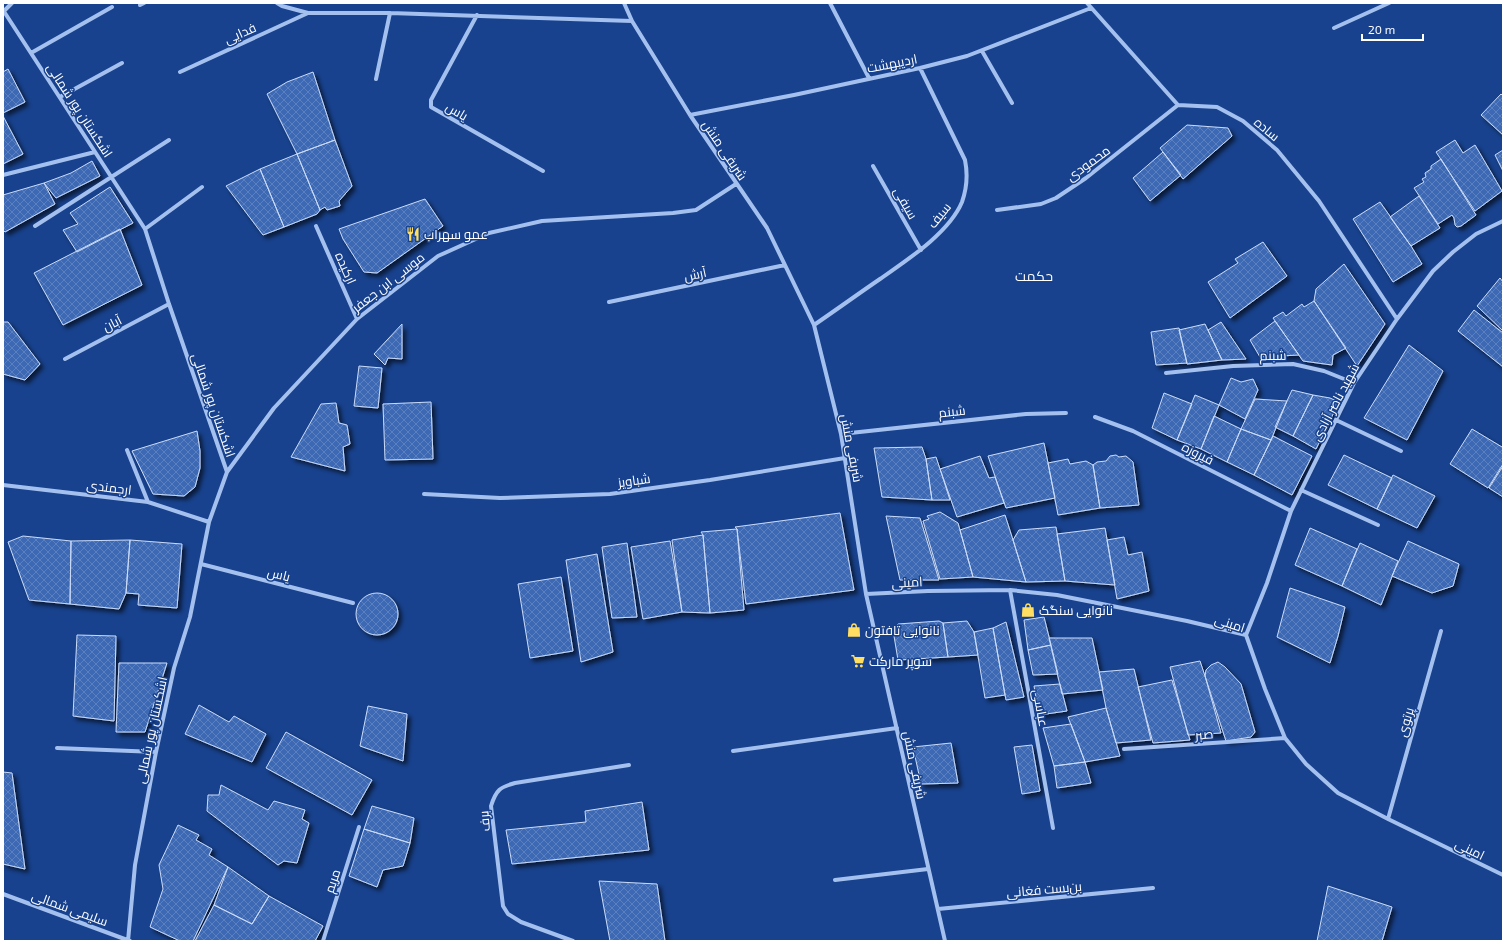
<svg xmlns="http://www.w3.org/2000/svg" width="1506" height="944" font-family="'Exo 2',Cairo,sans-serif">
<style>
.building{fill:url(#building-cross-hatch);stroke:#cbdcfa;filter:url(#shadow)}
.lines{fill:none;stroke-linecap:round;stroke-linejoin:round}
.street{stroke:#a4c0ef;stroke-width:4}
.labels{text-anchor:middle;stroke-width:3;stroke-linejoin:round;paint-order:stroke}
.street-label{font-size:13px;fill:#fff;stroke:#18428e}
.poi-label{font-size:13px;fill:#fff;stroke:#18428e;text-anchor:start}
.neighbourhood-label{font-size:14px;fill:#fff;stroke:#18428e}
</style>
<defs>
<pattern id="building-cross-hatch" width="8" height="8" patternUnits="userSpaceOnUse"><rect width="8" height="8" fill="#3d69b4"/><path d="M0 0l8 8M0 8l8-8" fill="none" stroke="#5a80bf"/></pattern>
<filter id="shadow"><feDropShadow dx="3.5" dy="3.5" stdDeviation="2" flood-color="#0009"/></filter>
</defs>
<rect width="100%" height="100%" fill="#18428e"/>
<!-- building -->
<path class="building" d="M8 69 25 102 3 113V72Z
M313 72 335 140 297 154 267 94 287 82Z
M1501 94 1503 96V135L1481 115Z
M3 116 23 154 3 164Z
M1187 125 1228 128 1232 136 1183 179 1160 148Z
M335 140 352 186 339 201 340 206 327 210 325 207 320 210 297 154Z
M1455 140 1463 153 1475 145 1502 191 1475 211 1436 152Z
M1503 150V171L1495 155Z
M1163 152 1181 175 1150 201 1133 178Z
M297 154 320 210 317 214 284 227 260 169Z
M1441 159 1476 215 1461 226 1457 227 1455 225 1454 218 1452 215 1438 224 1414 188 1424 182 1422 179 1426 177 1425 173 1431 169V166Z
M92 161 100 176 56 198 44 183 71 173Z
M260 169 284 227 263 235 226 186Z
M44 183 55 204 5 232 3 230V195Z
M110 187 133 223 77 252 63 230 78 224 70 213Z
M1419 196 1440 228 1411 246 1390 217Z
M425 199 443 226 377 273 364 272 343 239 339 229Z
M1380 202 1411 246 1422 264 1393 282 1353 219Z
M120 229 142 285 63 325 34 273Z
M1263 242 1287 276 1230 318 1208 282 1238 263 1235 259Z
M1344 264 1385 324 1357 366 1314 301 1316 289Z
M1500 278 1503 282V331L1477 306Z
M1314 301 1346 348 1333 355 1332 365 1303 361 1273 318 1283 312 1286 316 1302 304 1304 307Z
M1474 310 1503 333V367L1458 331Z
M1275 321 1299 355 1260 357 1250 340Z
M3 322H8L40 364 25 380 3 374Z
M1221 322 1246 359 1222 360 1208 330Z
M402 324V359L388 358 385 365 374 354Z
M1205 324 1222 360 1187 364 1179 330Z
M1179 328 1187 363 1156 365 1151 332Z
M1409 345 1443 371 1407 440 1364 418Z
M359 366 382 368 378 408 354 406Z
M1231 378 1241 382 1253 379 1258 390 1245 419 1219 405Z
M1292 390 1313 395 1293 436 1275 427Z
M1164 393 1192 404 1177 440 1152 428Z
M1195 395 1219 405 1201 449 1177 440Z
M1313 395 1330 398 1339 402 1316 449 1293 436Z
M1255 399 1287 401 1271 440 1241 429Z
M431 402 433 459 385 460 383 404Z
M336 403 339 423 347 425 350 444 343 447 345 471 291 457 321 404Z
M1214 416 1241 429 1227 462 1201 449Z
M1241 429 1271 440 1254 475 1227 462Z
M1472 429 1502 447 1503 445V464L1488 488 1450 464Z
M197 431 200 451V468L195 487 184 496 153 494 132 451Z
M1273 436 1312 456 1292 495 1254 475Z
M1044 443 1055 498 1006 508 988 456Z
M922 447 926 459 932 500 882 497 874 448Z
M1116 455 1119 457 1126 456 1133 462 1139 505 1100 508 1093 465 1097 462 1106 461 1110 456Z
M1344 455 1392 478 1377 509 1328 485Z
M980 456 989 478 995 477 1004 503 957 517 940 469Z
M936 457 940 469 950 500H932L926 459Z
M1068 459 1070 464 1086 461 1093 465 1100 508 1058 515 1048 463Z
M1503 466V497L1489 488Z
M1393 475 1435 496 1417 528 1377 509Z
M940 512 958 523 973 577 940 579 923 521 929 519 927 516Z
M840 513 854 590 746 604 737 529 735 527Z
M1005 515 1013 540 1026 582 973 577 960 530Z
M886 516 920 518 939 580H900Z
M1056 527 1065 581 1026 582 1013 540 1019 530Z
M1105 528 1115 585 1065 581 1057 534Z
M1310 528 1357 549 1342 586 1295 565Z
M737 529 744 610 710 613 703 535 701 532Z
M703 535 710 613 682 612 672 540Z
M23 536 71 541 70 604 29 600 8 542Z
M1124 537 1128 555 1142 552 1149 591 1117 599 1107 540Z
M130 540 126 593 119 609 70 604 71 541Z
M130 540 182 544 177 608 138 605 139 594 126 593Z
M670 541 682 612 643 619 631 547Z
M1408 541 1459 564 1453 586 1432 593 1392 576Z
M627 543 637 617 612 618 602 547Z
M1360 543 1398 561 1381 605 1342 586Z
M597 554 613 652 581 662 566 560Z
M561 577 573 651 530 658 518 584Z
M1290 588 1345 607 1338 636 1330 663 1277 637Z
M356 614a21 21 0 1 1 42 0a21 21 0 1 1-42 0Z
M1044 617 1051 645 1028 650 1024 620Z
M939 621 943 623 948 657 898 660 893 630 898 624Z
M967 621 974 632 978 655 948 657 943 623Z
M1006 622 1024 697 1006 700 993 628Z
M993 628 1005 695 985 698 974 632Z
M77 635 116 636 114 721 73 716Z
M1049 638H1092L1103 690 1062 694Z
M1051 645 1058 674 1033 675 1028 650Z
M1200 661 1205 676 1221 733 1188 735 1170 667Z
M1218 662 1225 667 1241 684 1255 732 1251 737 1226 741 1205 676 1206 670 1211 665Z
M119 663H167L145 732H116Z
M1134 669 1151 740 1116 743 1106 708 1099 672Z
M1172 680 1190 740 1153 743 1138 687Z
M1060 684 1067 711 1039 715 1034 686Z
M199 705 229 722 234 716 266 734 252 762 185 734Z
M368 706 407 714 403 761 360 746Z
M1106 708 1120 756 1085 762 1068 717Z
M1071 724 1085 762 1054 766 1043 728Z
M286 732 372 780 352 815 266 768Z
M951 743 958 783 921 784 913 747Z
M1032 745 1040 791 1022 794 1014 747Z
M1085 762 1091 783 1057 788 1054 766Z
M3 772 12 773 25 869 3 864Z
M221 785 268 810 274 801 305 810 302 819 309 823 297 863 284 861 278 865 207 811 208 795H219Z
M642 802 649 850 512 864 506 830 586 822 585 811Z
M372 806 414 818 410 843 364 829Z
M178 825 199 835 196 840 212 849 209 855 228 867 193 941H180L150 927 163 889 159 865Z
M364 829 410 843 403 866 383 870 377 887 349 876Z
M228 867 269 896 252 924 214 905Z
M599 881 657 884 665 941H610Z
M1328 886 1392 907 1382 941H1317Z
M269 896 323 926 315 941H195L214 905 252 924Z"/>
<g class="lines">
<!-- street -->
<path class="street" d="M277 3 282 6 308 13H390L632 21
M624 3 632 21 690 115 767 228 814 325 841 434 866 594 945 941
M830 3 869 78
M1087 3 1178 105 1217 107 1243 121 1277 150 1319 201 1397 319
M140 5 144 3
M3 10 145 229 169 304 227 472
M4 11 12 3
M477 15 431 100V107L543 171
M1334 28 1389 3
M982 51 1012 103
M31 53 112 7
M180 72 308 13
M376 79 390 13
M60 97 122 63
M690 115 794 95 920 68 967 56 1091 8
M873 166 921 250
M3 175 95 152
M997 210 1041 204 1056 198 1086 178 1178 105
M35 226 169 140
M316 226 357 319
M145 229 202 187
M609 302 785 265
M814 325C836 310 858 294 880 279 907 260 949 233 962 202 967 188 968 175 965 160L920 68
M65 359 169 304
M1166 373 1233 366 1293 364 1324 371 1354 383
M1095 417 1133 431 1291 511
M1336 420 1401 451
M841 434 1026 414 1066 413
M127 450 148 502
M3 485 148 502 209 522
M1301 490 1378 525
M424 494 500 498 610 494 710 480 845 458
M201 564 353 603
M1010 590 1053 828
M866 594 928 591 1010 590 1057 595 1187 621 1246 635 1265 689 1285 738 1306 764 1338 793 1388 819 1503 875
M1246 635 1267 583 1291 511 1354 383 1397 319 1433 271 1453 252 1476 234 1503 221
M57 748 156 752
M1124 749 1285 738
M733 751 897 728
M1388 819 1441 631
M835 880 928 869
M3 894 130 941
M938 909 1153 888
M128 941 135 865 156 752 174 668 190 617 209 522 227 472 274 408 357 319 438 256 489 233 542 221 673 213 696 210 736 184
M323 941 359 827
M573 941 521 922 508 914 503 906 491 806C496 790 500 787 515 783L629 765"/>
</g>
<!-- icons -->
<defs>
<symbol id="restaurant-bare" viewBox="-9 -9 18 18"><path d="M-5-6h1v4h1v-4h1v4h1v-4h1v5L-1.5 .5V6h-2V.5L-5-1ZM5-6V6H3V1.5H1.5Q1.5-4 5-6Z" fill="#ffde62" stroke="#18428e" stroke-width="2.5" paint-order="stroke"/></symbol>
<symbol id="shop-bare" viewBox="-9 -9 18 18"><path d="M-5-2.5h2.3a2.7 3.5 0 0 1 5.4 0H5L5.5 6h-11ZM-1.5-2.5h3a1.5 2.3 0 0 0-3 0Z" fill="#ffde62" stroke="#18428e" stroke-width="2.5" paint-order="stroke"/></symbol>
<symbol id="supermarket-bare" viewBox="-9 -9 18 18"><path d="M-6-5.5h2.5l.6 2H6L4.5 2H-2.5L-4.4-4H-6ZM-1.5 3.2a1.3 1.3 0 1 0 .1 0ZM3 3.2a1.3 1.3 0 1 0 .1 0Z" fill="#ffde62" stroke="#18428e" stroke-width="2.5" paint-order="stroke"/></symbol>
</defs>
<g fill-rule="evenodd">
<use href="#restaurant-bare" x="403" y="224" width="20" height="20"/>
<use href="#shop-bare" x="1018" y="600" width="20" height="20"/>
<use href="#shop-bare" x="844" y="620" width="20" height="20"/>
<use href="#supermarket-bare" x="848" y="651" width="20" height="20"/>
</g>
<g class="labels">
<!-- street labels -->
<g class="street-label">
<text transform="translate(240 33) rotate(-24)" y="5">فدایی</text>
<text transform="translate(892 63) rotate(-11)" y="5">اردیبهشت</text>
<text transform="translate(80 110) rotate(57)" y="5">اشکستان پور شمالی</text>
<text transform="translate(457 111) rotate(30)" y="5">یاس</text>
<text transform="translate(1267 129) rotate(40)" y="5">ساده</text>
<text transform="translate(725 150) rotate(56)" y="5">شریفی منش</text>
<text transform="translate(1088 163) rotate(-36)" y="5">محمودی</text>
<text transform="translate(906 203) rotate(61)" y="5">سیفی</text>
<text transform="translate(939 215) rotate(-51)" y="5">سیف</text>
<text transform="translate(346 268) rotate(66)" y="5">ارکیده</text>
<text transform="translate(695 274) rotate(-12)" y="5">آرش</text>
<text transform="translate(388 282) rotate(-38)" y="5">موسی ابن جعفر</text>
<text transform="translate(112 323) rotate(-27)" y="5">آبان</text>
<text transform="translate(1273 355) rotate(-1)" y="5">شبنم</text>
<text transform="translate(1335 402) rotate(-62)" y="5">شهید ناصر آزادی</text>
<text transform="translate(214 405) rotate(71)" y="5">اشکستان پور شمالی</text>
<text transform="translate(952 411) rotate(-6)" y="5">شبنم</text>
<text transform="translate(852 448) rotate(79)" y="5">شریفی منش</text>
<text transform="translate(1198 453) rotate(27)" y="5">فیروزه</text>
<text transform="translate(634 480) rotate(-8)" y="5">شباویز</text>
<text transform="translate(109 487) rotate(7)" y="5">ارجمندی</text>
<text transform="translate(279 574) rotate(14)" y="5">یاس</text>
<text transform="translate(907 582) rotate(-3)" y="5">امینی</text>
<text transform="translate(1230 623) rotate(18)" y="5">امینی</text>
<text transform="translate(1041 708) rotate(80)" y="5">عباسی</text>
<text transform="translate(1405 722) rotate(-74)" y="5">پرتوی</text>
<text transform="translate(151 730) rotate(-78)" y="5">اشکستان پور شمالی</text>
<text transform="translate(1204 734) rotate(-4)" y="5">صبر</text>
<text transform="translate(915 765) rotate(78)" y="5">شریفی منش</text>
<text transform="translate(484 821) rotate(-95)" y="5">برف</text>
<text transform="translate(1470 849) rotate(26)" y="5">امینی</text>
<text transform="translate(332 881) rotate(-72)" y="5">مریم</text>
<text transform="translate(1044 889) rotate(-5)" y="5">بن‌بست فغانی</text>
<text transform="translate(70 908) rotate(20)" y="5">سلیمی شمالی</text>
</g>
<!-- poi labels -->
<g class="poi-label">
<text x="424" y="239">عمو سهراب</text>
<text x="1039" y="615">نانوایی سنگک</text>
<text x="865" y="635">نانوایی تافتون</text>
<text x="869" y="666">سوپر مارکت</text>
</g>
<!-- neighbourhood labels -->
<g class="neighbourhood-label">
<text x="1034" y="281">حکمت</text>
</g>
</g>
<!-- border -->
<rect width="1506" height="944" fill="none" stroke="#ffffff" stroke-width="8"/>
<!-- scale -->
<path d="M1362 34v6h61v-6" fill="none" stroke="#ffffff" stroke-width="2"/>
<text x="1368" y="34" font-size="12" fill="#ffffff" stroke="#18428e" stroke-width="3" paint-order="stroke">20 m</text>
</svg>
